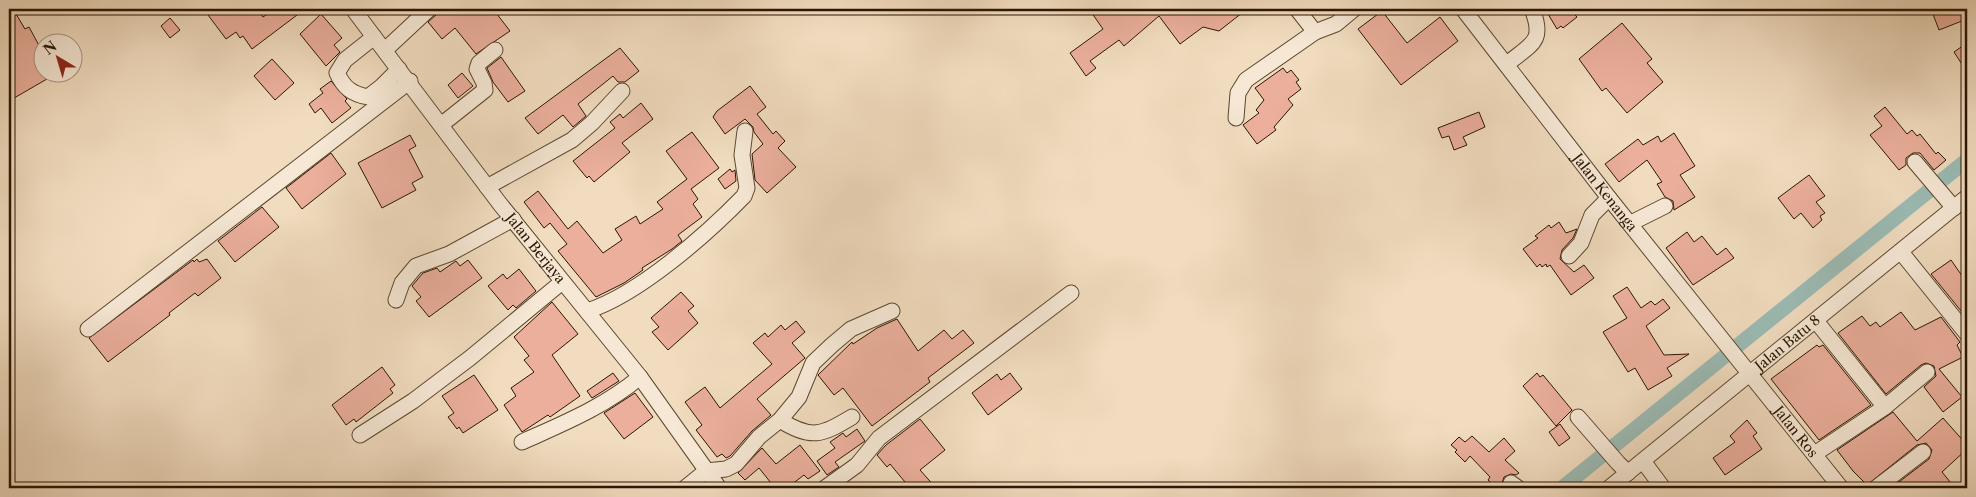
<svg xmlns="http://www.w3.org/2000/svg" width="1976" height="497" font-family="'Libre Caslon Text',serif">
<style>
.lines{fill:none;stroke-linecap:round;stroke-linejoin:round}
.canal{stroke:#9bbbb4;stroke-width:15}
.building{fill:#ebaf9c;stroke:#2b1602}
.minor-casing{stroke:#5c4831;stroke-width:17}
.minor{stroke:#f6e8d5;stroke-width:15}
.labels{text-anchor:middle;stroke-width:4.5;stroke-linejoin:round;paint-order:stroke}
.street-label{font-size:14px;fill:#2b1602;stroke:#f6e8d5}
</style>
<rect width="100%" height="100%" fill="#f1dcbf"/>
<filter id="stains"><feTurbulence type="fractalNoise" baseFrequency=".004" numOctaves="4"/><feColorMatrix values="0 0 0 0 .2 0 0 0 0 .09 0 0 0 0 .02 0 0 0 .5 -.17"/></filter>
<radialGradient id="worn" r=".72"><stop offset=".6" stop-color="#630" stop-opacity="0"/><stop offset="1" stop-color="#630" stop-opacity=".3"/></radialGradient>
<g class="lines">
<!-- canal -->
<path class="canal" d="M1562 488 1967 160"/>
</g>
<!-- building -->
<path class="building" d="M9 9H13L25 29 29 27 42 51V72H59L9 101Z
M215 9H257L263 17 275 9H305L252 49 243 36 240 38 236 32 226 39 208 15Z
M438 9H493L510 31 476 54 455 28 442 39 428 22 436 15Z
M1089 9H1247L1219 31 1203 27 1180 44 1159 16 1124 46 1119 40 1090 61 1096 68 1086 76 1070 53 1103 29Z
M1545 9H1570L1577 17 1563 28 1561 26 1557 29Z
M1931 9H1967V19L1939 30Z
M1382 11 1407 43 1440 17 1458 41 1401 85 1358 29Z
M321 14 342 38 334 45 340 52 326 66 300 34Z
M170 18 180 30 170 38 161 26Z
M1622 23 1652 59 1647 63 1663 82 1627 113 1606 88 1602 91 1579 59Z
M1967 43V72L1954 52Z
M620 48 639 71 625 82H618L613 76 578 104 586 116 573 127 563 115 538 134 525 118Z
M501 57 525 91 508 102 493 82 487 68Z
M272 59 294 83 275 100 254 76Z
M1283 68 1287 73 1291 70 1299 80 1296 82 1301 89 1288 99 1293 105 1274 127 1276 130 1257 144 1243 125 1259 113 1256 110 1264 100 1255 88Z
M462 73 473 86 458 98 448 85Z
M331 81 347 99 345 101 351 108 332 123 321 108 315 113 309 104 323 93 320 89Z
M750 86 766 107 757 114 773 134 776 131 785 141 778 148 796 167 767 193 755 180 752 154 763 144 754 132 753 127 745 119 725 134 713 117 717 111Z
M641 103 653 119 622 143 630 152 594 182 589 176 587 178 573 161 615 128 610 122 620 114 623 118Z
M1885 107 1907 134 1912 130 1917 136 1920 134 1936 154 1938 152 1946 160 1934 170 1920 153H1913L1906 158V165L1899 170 1870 135 1882 126 1874 116Z
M1479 112 1485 127 1463 137 1467 145 1454 150 1449 136 1442 138 1438 128Z
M692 132 719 168 691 189 698 199 693 204 702 217 678 235 682 241 672 249 642 268 643 270 624 283 596 297 558 251 567 244 550 223 544 228 524 202 538 191 568 229 577 221 603 253 622 240 615 229 636 216 640 224 663 209 657 202 687 179 666 151Z
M1674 133 1695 166 1680 175 1695 197 1674 210 1673 201 1665 197 1657 184 1662 182 1647 160 1619 182 1605 164 1638 139 1643 145 1658 136 1661 142Z
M410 135 416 146 409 150 423 177 412 183 416 190 382 208 358 163Z
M331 153 346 174 302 209 286 188Z
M730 169 732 172 735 170 736 181 725 189 718 179Z
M1809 175 1825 196 1816 202 1825 213 1820 216 1822 220 1813 228 1801 213 1794 219 1778 198Z
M262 207 279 227 235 262 218 241Z
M1559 222 1566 233 1577 229 1573 238 1562 250 1560 259 1574 272 1584 265 1594 278 1571 295 1550 265 1547 267 1546 264 1542 267 1540 264 1537 267 1523 249 1538 238 1535 236 1549 225 1551 228Z
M1687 232 1694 242 1702 236 1717 255 1726 248 1734 258 1693 285 1666 248Z
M197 259 199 262 207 259 221 278 198 296 195 293 169 313 170 315 108 362 89 338 193 260 194 262Z
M468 260 482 278 429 317 416 301 421 297 412 286 423 273 437 268 440 272 456 261 460 266Z
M1951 260 1967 283 1966 317 1931 274Z
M519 269 536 291 516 308 513 305 508 310 488 286 503 274 507 279Z
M1627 287 1641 308 1651 301 1655 305 1663 299 1670 308 1646 326 1664 355 1689 354 1667 368 1672 376 1648 390 1635 368 1628 372 1603 332 1627 318 1613 296Z
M681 292 694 306 688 311 698 323 668 350 652 332 659 327 651 318Z
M552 302 578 334 552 355 580 396 550 417 548 415 522 432 504 405 516 396 511 388 534 372 524 360 529 356 514 337Z
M1901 312 1915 330 1941 317 1960 342 1957 345 1963 357 1939 369 1962 397 1943 412 1924 387 1936 376 1934 366 1926 363 1921 365 1886 394 1838 333 1862 316 1870 326 1876 322 1880 327Z
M897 319 918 351 944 330 952 339 963 330 974 343 928 378 930 382 872 426 843 388 834 395 818 375 852 342 853 344 877 328Z
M796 321 805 332 792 343 805 358 757 399 771 415 752 431 730 456 726 458 722 454 717 457 696 430 702 425 685 402 705 387 720 408 772 364 753 343 765 333 768 337 781 325 785 330Z
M1817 345 1819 347 1823 345 1871 405 1819 440 1771 379Z
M382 367 395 385 390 389 393 393 356 422 354 419 346 425 332 405Z
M613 373 619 381 592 398 587 391Z
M1010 373 1022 389 988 415 972 393 997 374 1001 380Z
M1537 373 1540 377 1543 375 1572 410 1556 426 1523 386Z
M474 375 498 410 463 433 459 427 457 429 448 417 454 413 442 396Z
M635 393 653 417 624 439 604 413Z
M1893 412 1917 441 1943 418 1967 445V449L1942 472 1955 488H1891L1929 459 1932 450 1926 443 1917 445 1867 485 1853 471 1837 450Z
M920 419 945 450 920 470 936 488H910L890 464 887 467 877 455 886 445Z
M1747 420 1757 433 1753 436 1762 449 1725 475 1713 458 1735 442 1730 436Z
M1560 424 1570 438 1559 446 1549 432Z
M857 429 865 441 835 462 839 467 827 475 817 461 835 448 830 442 843 433 846 437Z
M1472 436 1489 452 1504 438 1515 451 1505 460 1519 473 1516 475 1511 474 1504 477 1502 483 1504 488H1497L1488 480 1490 477 1470 456 1465 462 1455 452 1457 450 1451 445 1459 437 1465 442Z
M800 445 820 471 808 479 804 475 787 488H775L759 468 745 480 738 473 762 448 776 464Z"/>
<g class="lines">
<defs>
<g id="minor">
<path id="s1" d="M353 9 500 204 640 377 719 488"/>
<path d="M1297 9 1315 32 1336 24 1354 9"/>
<path id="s2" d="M1463 9 1609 198 1841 488"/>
<path d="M374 37 345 60 337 73C344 88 352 94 368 97L381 87 399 69"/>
<path d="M385 50 429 9"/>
<path d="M1508 63C1532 44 1545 41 1532 9"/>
<path d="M1236 118 1238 93 1246 80 1315 32"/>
<path d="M441 125 485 90 484 83 477 69 479 63 495 50"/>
<path d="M1915 162 1954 208"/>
<path d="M487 187 572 140 592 123 622 91"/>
<path d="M1631 223 1665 206"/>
<path d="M1901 252 1967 334"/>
<path d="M1569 256 1581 243 1592 215 1609 198"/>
<path d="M396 300 402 283 416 266 449 254 513 219"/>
<path d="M587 311C638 295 706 235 744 196L747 188 742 155 745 131"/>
<path d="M1816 321 1885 407"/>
<path d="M88 329 410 81"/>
<path d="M1578 417 1618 463 1628 473"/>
<path d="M780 420C811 440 822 435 852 417"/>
<path d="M360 435 413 401 470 358 562 282"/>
<path d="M522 442C564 423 604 407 640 377"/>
<path d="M1816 453 1885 407 1927 372"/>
<path d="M1643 461 1663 488"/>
<path d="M1511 483 1518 488"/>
<path d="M685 488 706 471 726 469 736 464 759 437 780 420 799 397 813 363 832 345 851 329 892 311"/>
<path d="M825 488 857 465 879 438 1071 293"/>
<path id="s3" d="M1609 488 1967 197"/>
<path d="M1876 488 1923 452"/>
</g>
</defs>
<!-- minor casing -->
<use href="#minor" class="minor-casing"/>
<!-- minor -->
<use href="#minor" class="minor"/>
</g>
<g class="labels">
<!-- street labels -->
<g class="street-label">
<text dy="5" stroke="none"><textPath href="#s2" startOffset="232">Jalan Kenanga</textPath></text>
<text dy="5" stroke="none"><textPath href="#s1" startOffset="301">Jalan Berjaya</textPath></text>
<text dy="5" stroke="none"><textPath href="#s3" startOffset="230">Jalan Batu 8</textPath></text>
<text dy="5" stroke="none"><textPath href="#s2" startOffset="538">Jalan Ros</textPath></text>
</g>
</g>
<!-- margin -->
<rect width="1976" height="497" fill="none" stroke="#f1dcbf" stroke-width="30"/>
<rect x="10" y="10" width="1956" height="477" fill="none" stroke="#2b1602" stroke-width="2.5"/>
<rect x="15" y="15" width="1946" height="467" fill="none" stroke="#2b1602"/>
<!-- north arrow -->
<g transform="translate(58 58) rotate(322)"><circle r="24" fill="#f6e8d5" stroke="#a59481"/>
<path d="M0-4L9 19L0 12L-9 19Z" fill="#8f2418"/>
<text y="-8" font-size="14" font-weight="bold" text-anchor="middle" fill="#2b1602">N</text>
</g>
<rect width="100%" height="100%" filter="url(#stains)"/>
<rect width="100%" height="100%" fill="url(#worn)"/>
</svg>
